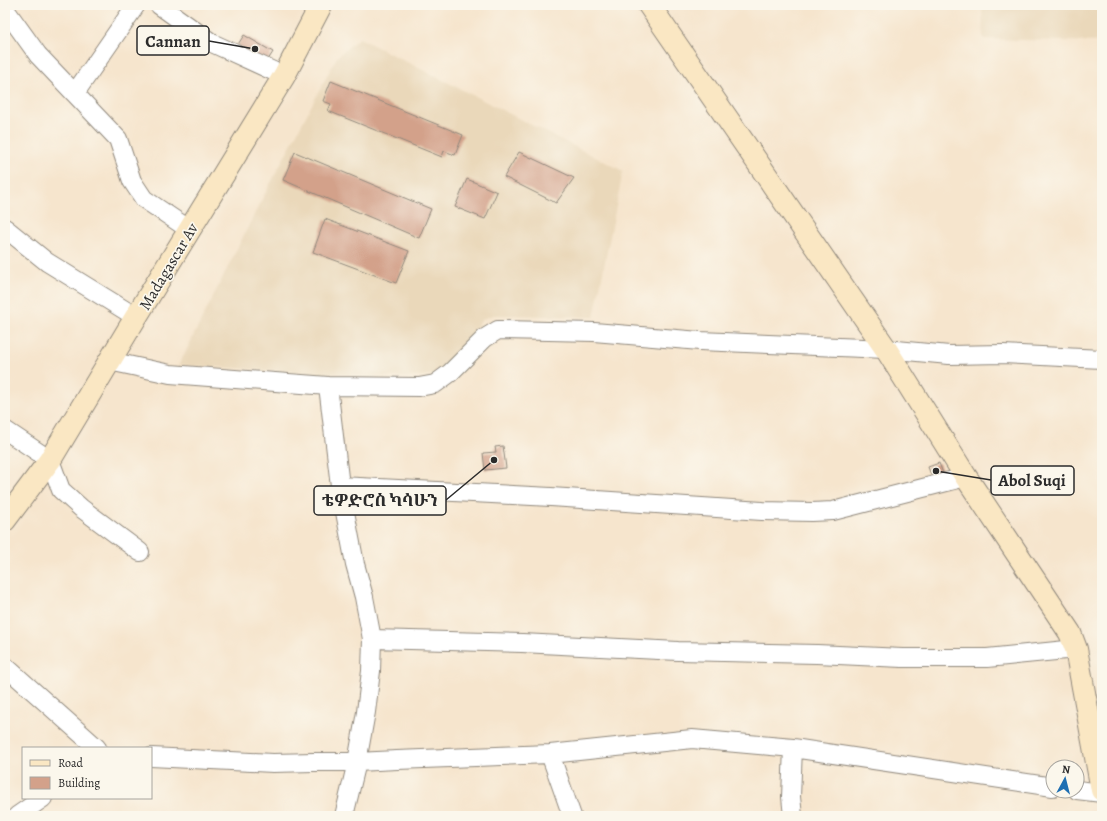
<svg xmlns="http://www.w3.org/2000/svg" width="1107" height="821" font-family="Alegreya,'Noto Serif Ethiopic',serif">
<style>
.built{fill:#ead8ba}
.building{fill:#d3a18a}
.lines{fill:none;stroke-linecap:round;stroke-linejoin:round}
.minor-casing{stroke:#90887c;stroke-width:20}
.secondary-casing{stroke:#90887c;stroke-width:24}
.minor{stroke:#fff;stroke-width:18}
.secondary{stroke:#fae7c3;stroke-width:22}
.labels{text-anchor:middle;stroke-width:3.5;stroke-linejoin:round;paint-order:stroke}
.street-label{font-size:16px;fill:#2b2b2b;stroke:#fbf7ec}
.leader{fill:none;stroke:#2b2b2b;stroke-width:1.5}
.callout-dot{fill:#2b2b2b;stroke:#fbf7ec;stroke-width:1.5}
.callout{fill:#fbf7ec;stroke:#2b2b2b;stroke-width:1.5}
.callout-label{font-size:17px;text-anchor:middle;font-weight:bold;fill:#2b2b2b}
</style>
<rect width="100%" height="100%" fill="#fbf7ec"/>
<filter id="ink" filterUnits="userSpaceOnUse"><feTurbulence type="fractalNoise" baseFrequency=".025" numOctaves="2"/><feDisplacementMap in="SourceGraphic" scale="8" xChannelSelector="R" yChannelSelector="G"/><feConvolveMatrix kernelMatrix="1 2 1 2 8 2 1 2 1" color-interpolation-filters="sRGB"/></filter>
<filter id="wash" filterUnits="userSpaceOnUse"><feTurbulence type="fractalNoise" baseFrequency=".012" numOctaves="4" result="noise"/><feDisplacementMap in="SourceGraphic" scale="16" xChannelSelector="R" yChannelSelector="G"/><feGaussianBlur stdDeviation="0.9" result="paint"/><feColorMatrix in="noise" values="0 0 0 0 0 0 0 0 0 0 0 0 0 0 0 0 0 1.4 0 .05"/><feComposite in="paint" operator="in"/></filter>
<g filter="url(#wash)">
<rect width="100%" height="100%" fill="#f6e5cd"/>
<!-- built -->
<path class="built" d="M982 5H1102V42L983 39Z
M359 38 623 171 594 317 493 315 483 319 439 374 406 378 179 365 257 209 337 57Z"/>
<g id="blocks">
<!-- building -->
<path class="building" d="M244 35 273 52 266 63 237 46Z
M331 81 463 135 455 155 444 151 442 157 328 111 331 104 323 101Z
M295 152 431 209 419 238 283 180Z
M519 152 574 178 556 203 504 177Z
M467 179 497 192 485 219 455 207Z
M325 219 409 251 396 283 313 252Z
M503 446 506 468 485 470 483 453 496 452 495 447Z
M939 463 944 476 933 480 928 467Z"/>
</g>
</g>
<g filter="url(#ink)">
<use href="#blocks" fill-opacity="0" stroke="#90887c" stroke-width="1"/>
<g class="lines">
<defs>
<path id="minor" d="M159 5 212 43 284 76
M5 9 38 55 118 139 132 181 144 199 190 230
M75 93 136 5
M5 228 47 262 136 317
M109 361 170 374 328 386 419 387 435 384 450 373 485 338 498 330 594 332 700 341 886 349 949 355 1003 354 1102 359
M328 386 340 486 355 564 364 597 372 639 371 671 366 712 357 762 344 816
M5 430 50 460 61 490 81 508 140 552
M340 486 551 497 762 511 812 512 833 511 966 477
M372 639 522 643 678 651 817 654 902 658H987L1076 649
M5 666 97 748
M793 748 791 797 793 816
M550 754 572 816
M151 757 273 763 314 762H357L397 760 550 754 692 739 793 748 1053 787
M1077 790 1102 793
M17 816 43 798"/>
<path id="secondary" d="M649 5 886 349 966 477 1070 633 1076 649 1102 790
M5 520 50 460 136 317 284 76 321 5"/>
</defs>
<!-- minor casing -->
<use href="#minor" class="minor-casing"/>
<!-- secondary casing -->
<use href="#secondary" class="secondary-casing"/>
<!-- minor -->
<use href="#minor" class="minor"/>
<!-- secondary -->
<use href="#secondary" class="secondary"/>
</g>
</g>
<g class="labels">
<!-- street labels -->
<g class="street-label">
<text transform="translate(168 266) rotate(-59)" y="6">Madagascar Av</text>
</g>
</g>
<!-- callouts -->
<path class="leader" d="M255 49L209 41M936 471L991 480M494 460L446 500"/>
<g class="callout-dot">
<circle cx="255" cy="49" r="4"/>
<circle cx="936" cy="471" r="4"/>
<circle cx="494" cy="460" r="4"/>
</g>
<g class="callout">
<rect x="137" y="26" width="72" height="29" rx="4"/>
<rect x="991" y="466" width="83" height="29" rx="4"/>
<rect x="314" y="486" width="132" height="29" rx="4"/>
</g>
<g class="callout-label">
<text x="173" y="47">Cannan</text>
<text x="1032" y="486">Abol Suqi</text>
<text x="380" y="506">ቴዎድሮስ ካሳሁን</text>
</g>
<!-- margin -->
<rect width="1107" height="821" fill="none" stroke="#fbf7ec" stroke-width="20"/>
<!-- legend -->
<rect x="22" y="747" width="130" height="52" fill="#fbf7ec" stroke="#a8a59f"/>
<rect x="30" y="760" width="20" height="6" fill="#fae7c3" stroke="#a8a59f"/>
<text x="58" y="767" font-size="12" fill="#2b2b2b">Road</text>
<rect x="30" y="777" width="20" height="12" fill="#d3a18a" stroke="#a8a59f"/>
<text x="58" y="787" font-size="12" fill="#2b2b2b">Building</text>
<!-- north arrow -->
<g transform="translate(1065 779) rotate(7)"><circle r="19" fill="#fbf7ec" stroke="#a8a59f"/>
<path d="M0-3L7 15L0 10L-7 15Z" fill="#1f6fb2"/>
<text y="-6" font-size="11" font-weight="bold" text-anchor="middle" fill="#2b2b2b">N</text>
</g>
</svg>
